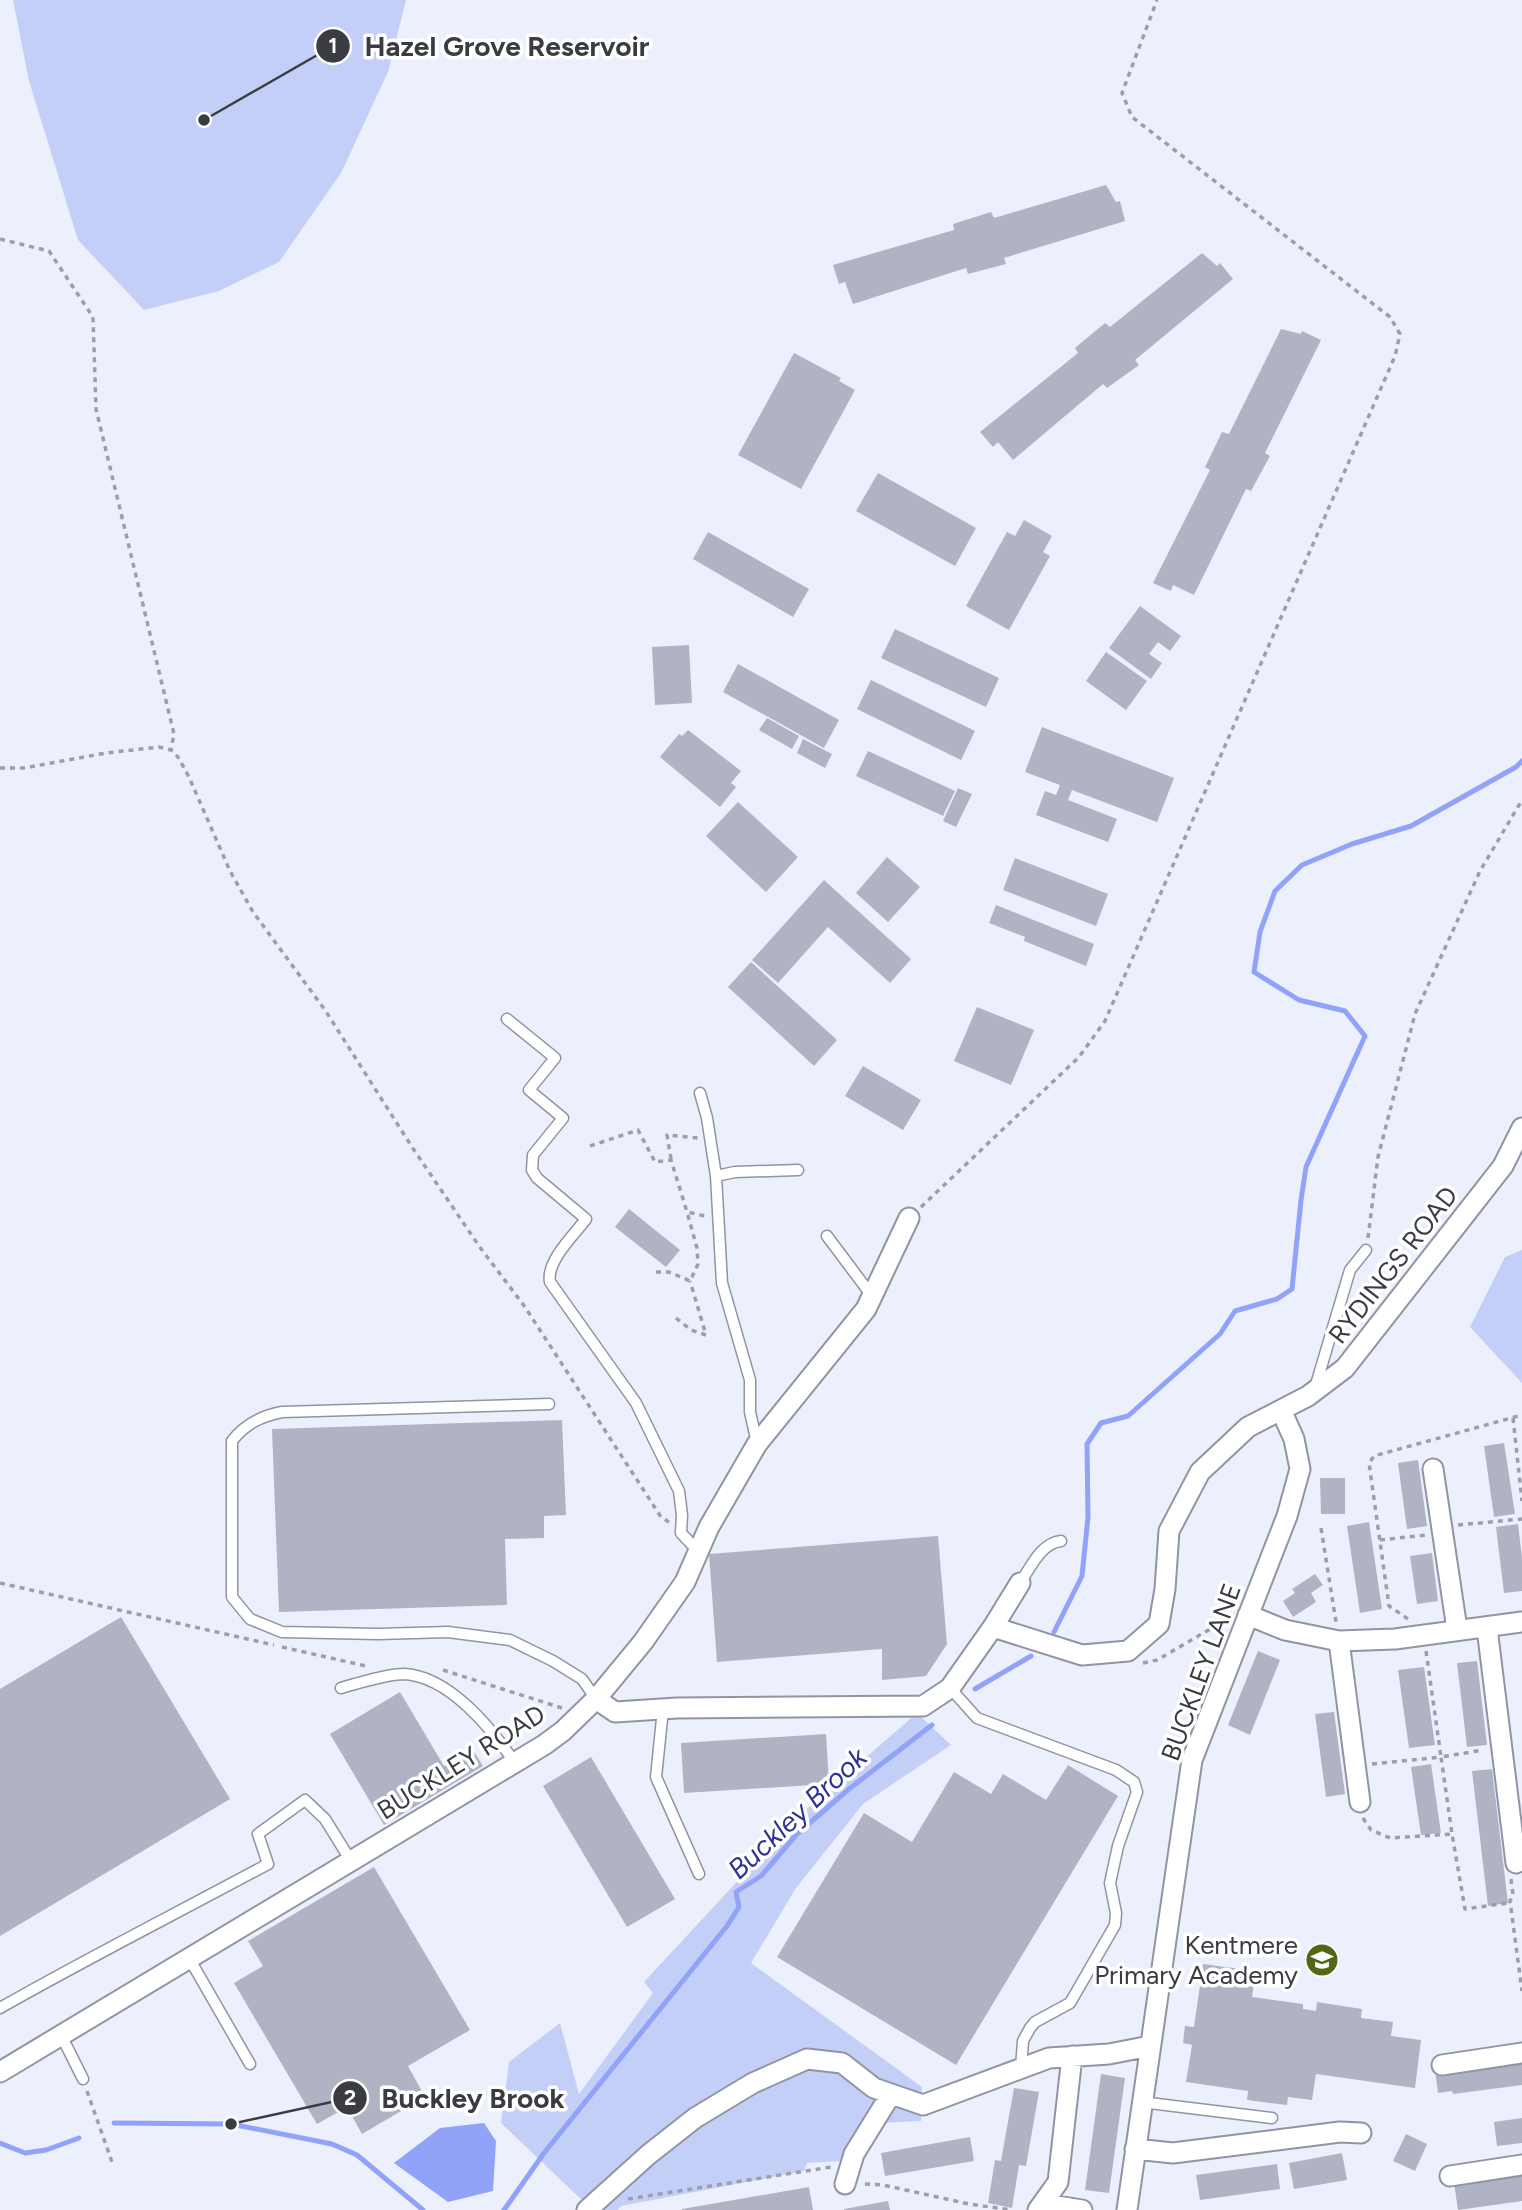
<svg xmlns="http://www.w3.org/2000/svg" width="1522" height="2210" font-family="Figtree,sans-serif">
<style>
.green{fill:#c4cff8}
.water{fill:#90a3f8}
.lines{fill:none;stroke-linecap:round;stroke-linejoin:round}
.stream{stroke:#90a3f8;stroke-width:5}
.building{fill:#afb3c3}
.service-casing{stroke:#9094a3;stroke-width:13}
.minor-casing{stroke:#9094a3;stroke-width:23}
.path{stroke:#9c9fa9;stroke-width:3.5;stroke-dasharray:5 5;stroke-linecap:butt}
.service{stroke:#fff;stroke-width:10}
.minor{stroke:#fff;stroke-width:19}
.labels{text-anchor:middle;stroke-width:7;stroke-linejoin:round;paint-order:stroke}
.street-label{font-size:26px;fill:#3a3c42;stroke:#fff}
.poi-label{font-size:26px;fill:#3a3c42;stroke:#fff;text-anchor:end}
.water-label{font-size:28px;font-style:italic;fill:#2c3394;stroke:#fff}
.leader{fill:none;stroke:#3a3c42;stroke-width:2.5}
.callout-dot{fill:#3a3c42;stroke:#fff;stroke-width:2.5}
.mark-label{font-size:21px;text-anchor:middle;font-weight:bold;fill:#fff}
.callout-label{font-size:28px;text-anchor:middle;font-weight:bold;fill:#3a3c42;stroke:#fff;stroke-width:7;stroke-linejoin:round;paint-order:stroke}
</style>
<rect width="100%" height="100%" fill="#ecf0fd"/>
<!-- green -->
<path class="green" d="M13 0H406L388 72 341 173 279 262 219 291 144 310 78 240 29 81Z
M1522 1250V1383L1470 1327 1505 1257Z
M917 1713 951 1745 863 1804 796 1888 751 1963 922 2087 921 2121 862 2124 843 2161 807 2163 804 2171 621 2206 618 2210H597L585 2203 501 2123 509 2062 560 2023 579 2094 653 1993 644 1982 795 1819Z"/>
<!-- water -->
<path class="water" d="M484 2123 496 2141 493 2191 448 2202 394 2163 440 2128Z"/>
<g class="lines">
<!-- stream -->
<path class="stream" d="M1054 1632 1082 1576 1088 1517 1087 1444 1101 1423 1128 1416 1220 1334 1235 1311 1277 1299 1292 1289 1301 1200 1306 1167 1365 1036 1345 1011 1299 1000 1254 972 1260 932 1275 891 1302 865 1352 844 1411 826 1516 767 1522 761
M975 1689 1031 1656
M114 2123 231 2124 332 2144 357 2155 423 2210
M0 2143 25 2153 46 2150 79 2138
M504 2210 544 2153 727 1926 739 1907 736 1892 761 1876 797 1834 849 1789 932 1725"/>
</g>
<!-- building -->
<path class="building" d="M1106 185 1116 202 1120 201 1125 221 1004 258 1006 264 968 274 966 268 853 304 845 282 839 284 833 265 954 230 953 224 991 212 994 218Z
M1202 253 1217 266 1220 263 1233 279 1135 360 1139 365 1107 388 1103 384 1013 460 998 442 993 447 980 432 1078 353 1075 348 1105 323 1110 327Z
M1281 329 1301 334 1302 331 1321 340 1265 453 1270 456 1251 491 1246 489 1194 595 1173 585 1171 591 1153 583 1210 470 1205 467 1222 432 1229 434Z
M794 353 841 378 839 381 855 390 801 489 738 455Z
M878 473 976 528 955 566 856 511Z
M1024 520 1052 536 1043 552 1050 556 1009 630 966 606 1007 532 1015 536Z
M708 532 809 589 793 617 693 559Z
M1140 606 1181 636 1170 651 1158 642 1149 654 1162 663 1151 679 1109 648Z
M895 629 999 678 986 707 881 658Z
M689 645 692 703 655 705 652 647Z
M1106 652 1147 681 1126 710 1086 681Z
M738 664 839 720 824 748 723 692Z
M871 680 975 731 961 760 857 709Z
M767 718 799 736 792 749 759 730Z
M1042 727 1174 778 1157 822 1072 790 1068 800 1117 819 1108 842 1036 815 1045 791 1056 795 1060 785 1025 772Z
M688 730 741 771 731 783 736 787 720 807 660 757 679 734 682 736Z
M803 739 832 754 825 768 797 753Z
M868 751 955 791 943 816 856 776Z
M958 788 972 794 956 827 943 821Z
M738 802 798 857 766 892 706 836Z
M887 857 920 887 888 922 856 893Z
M1015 858 1108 894 1096 926 1003 890Z
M824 880 911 959 890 983 828 927 778 983 752 960Z
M996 905 1094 944 1086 966 1024 941 1025 937 989 923Z
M751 962 837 1040 814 1066 728 987Z
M977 1007 1034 1030 1011 1085 954 1061Z
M863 1066 921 1100 903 1130 845 1096Z
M629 1209 680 1250 666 1267 615 1227Z
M562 1420 566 1515 544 1516V1538L505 1539 507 1605 279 1612 272 1429Z
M1504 1443 1515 1514 1494 1517 1484 1446Z
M1418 1460 1427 1526 1407 1529 1398 1463Z
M1320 1478H1345V1514H1321Z
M1369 1522 1382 1609 1360 1613 1347 1526Z
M1518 1524 1522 1558V1591L1504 1593 1496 1527Z
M938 1536 947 1644 926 1676 882 1680V1649L717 1662 709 1554Z
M1432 1553 1438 1601 1417 1604 1410 1556Z
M1315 1574 1323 1585 1311 1593 1316 1602 1293 1617 1283 1601 1295 1593 1292 1589Z
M121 1617 230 1799 0 1936V1689Z
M1258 1651 1280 1660 1250 1735 1228 1725Z
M1477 1661 1487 1745 1467 1747 1457 1663Z
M1424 1667 1435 1745 1409 1748 1398 1670Z
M400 1692 444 1766 473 1750 483 1766 384 1825 330 1734Z
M1334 1712 1345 1794 1326 1797 1315 1714Z
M826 1734 829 1784 684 1793 681 1743Z
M591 1757 675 1899 627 1927 543 1786Z
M1431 1764 1441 1833 1421 1835 1411 1767Z
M1068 1765 1118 1796 956 2065 777 1957 864 1813 912 1842 954 1772 991 1794 1003 1774 1046 1800Z
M1492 1769 1508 1903 1488 1906 1472 1771Z
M374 1867 470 2030 408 2066 425 2097 362 2134 347 2107 317 2124 234 1983 263 1966 248 1941Z
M1203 1964 1256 1971 1252 1997 1303 2004V2009L1316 2011 1317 2002 1362 2009 1361 2018 1393 2022 1391 2036 1421 2040 1415 2088 1316 2074 1312 2100 1288 2097 1287 2105 1247 2100 1248 2091 1186 2082 1192 2045 1183 2043 1185 2026 1194 2027Z
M1522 2060V2085L1453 2094 1452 2091 1438 2093 1435 2071Z
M1101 2074 1125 2078 1109 2193 1085 2190Z
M1014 2088 1039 2092 1026 2166 1019 2165 1012 2208 988 2203 995 2160 1001 2161Z
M1522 2118V2143L1497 2146 1494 2122Z
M1406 2134 1427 2144 1415 2171 1393 2161Z
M970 2137 974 2161 885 2176 881 2153Z
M1342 2153 1347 2180 1294 2189 1289 2163Z
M1277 2164 1280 2189 1200 2200 1196 2175Z
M1522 2172V2201L1458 2210 1454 2183Z
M809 2187 813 2210H682V2209Z
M888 2201 890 2210H844V2209Z"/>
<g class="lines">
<defs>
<path id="service" d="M507 1019 555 1058 529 1090 563 1118 533 1155 532 1170 537 1178 586 1219C574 1235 546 1261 550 1282L636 1403 679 1491 682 1515 681 1533 698 1551
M700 1093 707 1118 716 1176 722 1283 750 1380V1412L757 1443
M716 1176 735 1172 798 1170
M827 1236 872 1296
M1315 1388 1350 1270 1366 1250
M549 1404 282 1412C261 1416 245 1424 232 1441V1597L250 1619 282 1632 378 1634 448 1632 510 1640 553 1661 582 1679 596 1699
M1020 1583C1031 1567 1041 1543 1061 1541
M341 1688C358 1683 387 1674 404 1674 449 1676 492 1729 515 1763
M950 1688 977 1718 1116 1770 1134 1782 1137 1792 1118 1846 1110 1883 1116 1913 1115 1925 1070 2003 1035 2022 1030 2028 1023 2041 1021 2068
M663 1709 656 1777 699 1874
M189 1958 250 2064
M0 2008C88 1958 179 1912 268 1864L258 1834 305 1800 325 1819 351 1861
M61 2035 83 2079
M1141 2102 1272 2118"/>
<path id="minor" d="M1433 1469 1457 1629
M1248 1615 1285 1630 1339 1641 1395 1639 1522 1622
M993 1627 1082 1655 1128 1651 1159 1624 1165 1589 1169 1531 1200 1472 1248 1427 1308 1396 1345 1368 1503 1166 1522 1128
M1487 1628 1516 1863
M1339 1641 1360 1802
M596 1699 643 1642 685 1582 709 1527 757 1444 866 1309 909 1218
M1442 2065 1522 2053
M0 2072 544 1745 563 1731 596 1699 615 1712 677 1708 923 1706 950 1688 993 1627 1020 1583
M1135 2149 1173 2153 1340 2132 1361 2133
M1450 2176 1522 2165
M845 2184 854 2154 891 2094
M1044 2204 1082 2210
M587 2210 648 2155 695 2118 753 2083 807 2059 842 2063 874 2088 923 2105 1049 2058 1109 2054 1150 2046
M1038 2210 1058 2182 1072 2056
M1127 2210 1192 1760 1287 1516 1300 1469 1294 1439 1281 1410"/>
</defs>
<!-- service casing -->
<use href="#service" class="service-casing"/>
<!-- minor casing -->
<use href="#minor" class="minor-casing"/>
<!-- path -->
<path class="path" d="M0 239 49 251 93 317 96 409 174 734 171 750
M0 768H24L106 753 159 747 171 750 178 757 189 777 230 871 253 912 325 1010 412 1147 479 1246 525 1307 661 1517 669 1522
M590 1146 638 1130 655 1162 671 1160 687 1212 705 1216
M671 1159 667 1135 698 1138
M921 1207 1079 1057 1105 1021 1395 356 1400 334 1390 317 1132 117 1122 93 1157 0
M1368 1238 1378 1157 1415 1014 1480 871 1522 800
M656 1272H669L690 1281 698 1264 697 1248 687 1212
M676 1318 691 1330 706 1335 690 1281
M1513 1418 1522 1501
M1458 1525 1522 1519
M1321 1528 1336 1622
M1380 1540 1426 1535
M0 1583 274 1645
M1408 1619 1389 1606 1369 1463 1374 1456 1522 1415
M282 1647 366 1666
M1426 1651 1441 1757 1483 1750
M1143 1663 1157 1660 1226 1620
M443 1670 562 1708
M1372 1764 1441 1757 1452 1834
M1363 1818 1371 1830 1390 1838 1452 1834 1465 1909 1508 1903
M1511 1879 1513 1895 1510 1901 1522 1991
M87 2091 112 2162
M865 2184 883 2185 969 2204 1012 2210
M628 2199 831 2167"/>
<!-- service -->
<use href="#service" class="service"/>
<!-- minor -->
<use href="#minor" class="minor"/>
</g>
<!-- icons -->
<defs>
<symbol id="school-disc" viewBox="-11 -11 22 22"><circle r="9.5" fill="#536715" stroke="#fff"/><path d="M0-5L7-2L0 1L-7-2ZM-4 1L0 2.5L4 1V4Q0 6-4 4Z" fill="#fff"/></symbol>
</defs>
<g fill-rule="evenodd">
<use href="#school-disc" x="1303" y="1941" width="38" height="38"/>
</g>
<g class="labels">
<!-- street labels -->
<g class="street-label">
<text transform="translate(1393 1265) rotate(-52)" y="9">RYDINGS ROAD</text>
<text transform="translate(1201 1672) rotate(-70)" y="9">BUCKLEY LANE</text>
<text transform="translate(461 1762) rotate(-32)" y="9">BUCKLEY ROAD</text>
</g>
<!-- poi labels -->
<g class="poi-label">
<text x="1298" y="1954">Kentmere<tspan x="1298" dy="30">Primary Academy</tspan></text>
</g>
<!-- water labels -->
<g class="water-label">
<text transform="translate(797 1813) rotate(-43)" y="10">Buckley Brook</text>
</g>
</g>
<!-- callouts -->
<path class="leader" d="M204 120L333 46M231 2124L350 2098"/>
<g class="callout-dot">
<circle cx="204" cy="120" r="7"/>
<circle cx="231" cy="2124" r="7"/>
<circle cx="333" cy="46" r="18"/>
<circle cx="350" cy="2098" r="18"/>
</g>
<g class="mark-label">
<text x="333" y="53">1</text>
<text x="350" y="2105">2</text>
</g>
<g class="callout-label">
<text x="507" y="56">Hazel Grove Reservoir</text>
<text x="473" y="2108">Buckley Brook</text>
</g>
</svg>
